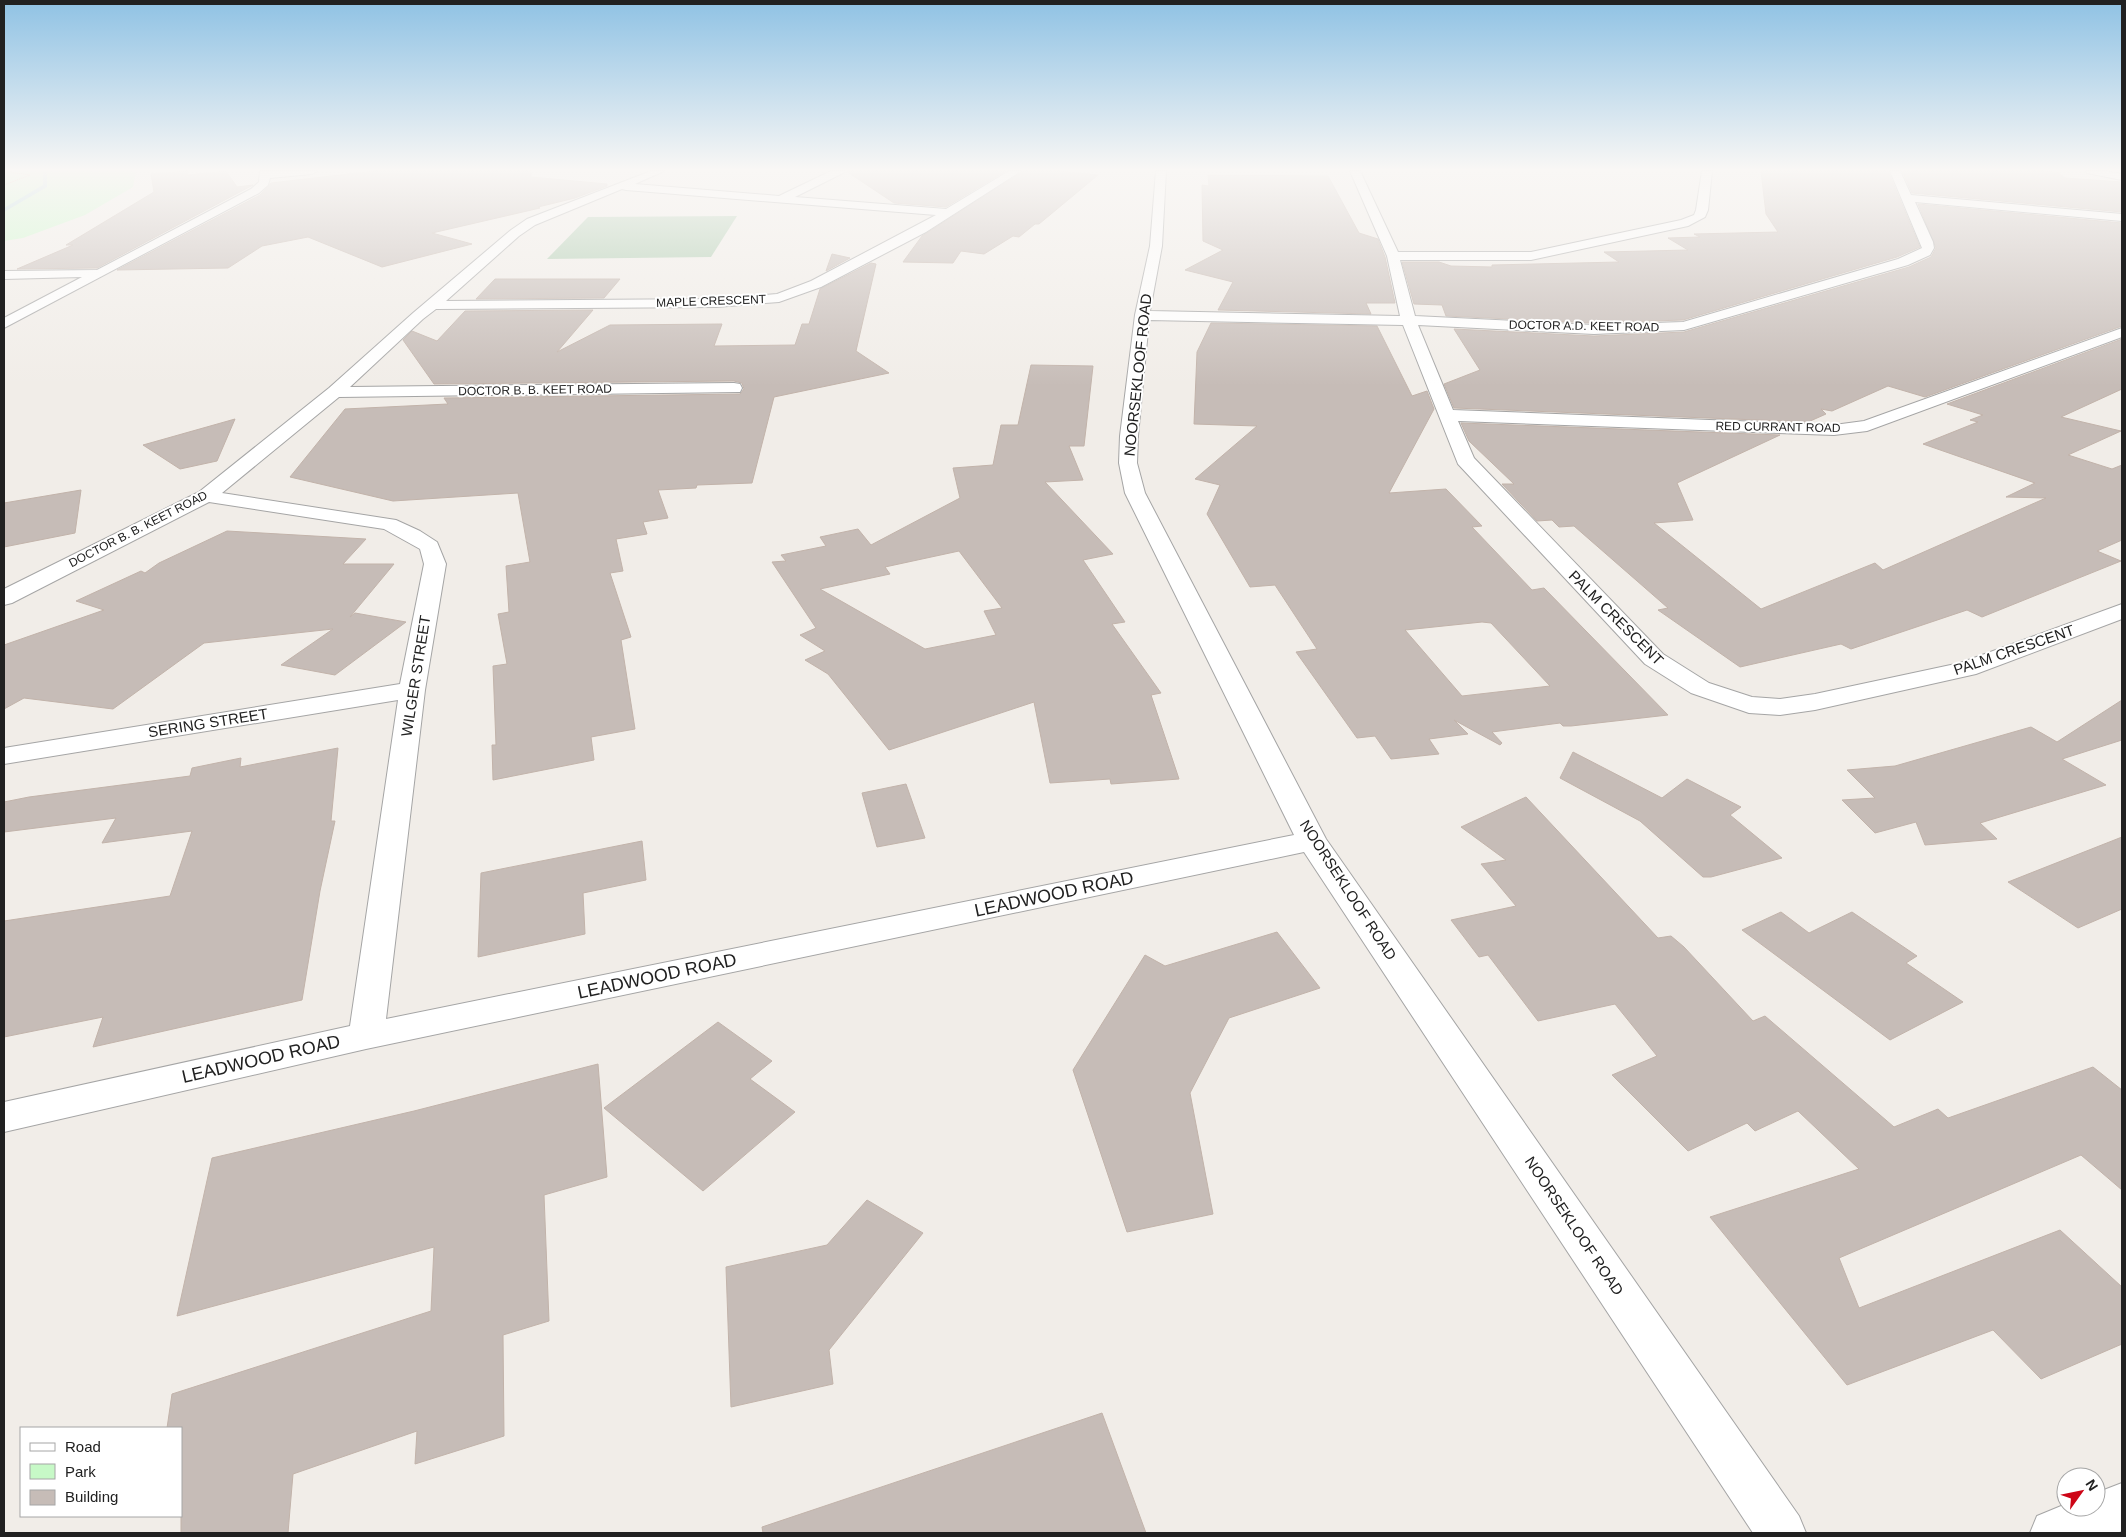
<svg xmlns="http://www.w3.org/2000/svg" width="2126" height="1537" font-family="Helvetica,sans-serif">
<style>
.cemetery{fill:#a9c9ab}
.park{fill:#c7f9c7}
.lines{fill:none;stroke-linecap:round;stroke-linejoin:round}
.stream{fill:#a9d6dd;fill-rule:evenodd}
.building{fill:#c6bcb7;stroke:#c2b3aa;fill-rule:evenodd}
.minor-casing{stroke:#a5a5a5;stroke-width:2}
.path{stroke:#f77572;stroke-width:1;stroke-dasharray:1 1;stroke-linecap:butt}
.minor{fill:#fff;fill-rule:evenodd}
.labels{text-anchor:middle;stroke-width:4;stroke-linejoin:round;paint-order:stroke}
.far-street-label{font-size:12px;fill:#212121;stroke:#fff}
.street-label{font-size:15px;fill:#212121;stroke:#fff}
.near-street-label{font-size:18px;fill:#212121;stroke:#fff}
</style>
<rect width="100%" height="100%" fill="#f1ede8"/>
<!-- cemetery -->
<path class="cemetery" d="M737 216 711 257 547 259 588 217Z"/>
<!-- park -->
<path class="park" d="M4 171H136L133 187 85 215 23 238 4 241Z"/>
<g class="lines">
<!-- stream -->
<path class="stream" d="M43 171H47V187L4 212V208L43 185Z"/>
</g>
<!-- building -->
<path class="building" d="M187 171 188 175 226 171 237 187 253 185 97 268 17 269 73 245H66L154 192 151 174Z
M374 171H531V177L607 184V186L575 198 538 207 540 208 432 233 472 244 382 267 308 237 262 246 228 268 117 270 260 195 271 183Z
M846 171H1006L946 207 894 203Z
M1023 171H1058L1098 175 1039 224H1035L1019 237 1013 236 984 254 961 251 953 263 903 262 922 236Z
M1761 171H1888L1920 247 1897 257 1683 320 1594 323 1446 316 1442 305 1414 304 1402 262H1439L1451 266 1492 267V265L1619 262 1604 252 1688 250 1668 238 1700 237 1694 234 1778 232 1766 214Z
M1902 171H2041L2057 172 2065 178 2122 182V212L1912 193Z
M1208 175 1328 176 1359 233 1378 239 1385 257 1395 303H1366L1371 314 1218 310 1233 282 1185 270 1223 250 1203 241 1202 185 1209 186Z
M1918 204 2122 223V326L1925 397 1888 386 1832 411 1821 409 1826 414 1808 422 1454 408 1444 384 1480 370 1454 329 1594 336 1684 332 1909 267 1931 257 1936 248Z
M832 254 850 258 826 271Z
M871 263 876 264 856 351 889 373 774 397 752 483 697 485 696 488 658 490 668 518 643 522 647 534 616 539 623 571 610 573 631 637 621 640 635 729 591 737 594 760 493 780 492 745H496L493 666 507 664 498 614 509 612 506 566 530 562 518 493 393 501 290 477 345 409 448 404 444 398 740 394 744 389 742 383 734 381 434 384 403 340 412 331 437 341 465 311 593 310 557 352 610 325 722 324 714 346 795 345 802 324H809L820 289Z
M495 279H620L604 298 476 299Z
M1211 323 1377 326 1412 396 1427 391 1434 409 1389 493 1446 489 1482 526 1472 527 1532 590 1544 588 1668 715 1571 726H1563L1560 723 1492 732 1502 743 1500 745 1454 720 1468 734 1429 739 1439 754 1391 759 1375 736 1357 738 1296 652 1317 649 1275 585 1250 587 1207 514 1220 485 1195 479 1257 426 1194 424 1197 352ZM1482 622 1491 623 1550 686 1462 696 1405 630Z
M2122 339V389L2061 417 2121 431 2068 455 2112 469 2122 465V540L2097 551 2121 561 1982 617 1967 610 1851 649 1841 644 1740 667 1658 610 1668 608 1574 526 1559 527 1552 520 1537 521 1502 484H1514L1469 441 1461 423 1780 435 1677 483 1693 520 1654 523 1761 609 1875 563 1883 570 2046 498 2006 497 2035 483 1923 444 1978 422 1970 420 1983 415 1947 404Z
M1031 365 1093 366 1084 446H1069L1083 480 1045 482 1113 554 1083 560 1125 622 1112 624 1161 693 1151 695 1179 779 1111 784 1110 779 1050 783 1034 702 889 750 828 674 805 660 825 651 800 635 816 628 772 562 786 561 781 555 826 546 820 537 858 529 871 545 960 498 953 468 993 465 1001 425H1018ZM959 551 1002 608 984 611 996 635 925 649 820 589 890 574 885 567Z
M235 419 217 461 180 469 143 445Z
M81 490 75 533 4 547V503Z
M227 531 366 539 343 564H394L350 617 355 613 406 622 335 675 281 665 333 629 204 643 113 709 24 698 4 709V645L104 610 76 601 141 571 145 573 159 563Z
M2122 700V740L2062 759 2106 785 1980 823 1997 839 1925 845 1916 822 1875 833 1842 800 1875 798 1847 770 1895 766 2031 727 2057 742Z
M338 748 331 821H335L320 891 302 1000 93 1047 103 1017 4 1037V921L170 896 192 831 102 843 116 818 4 832V802L29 797 190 776 192 768 241 758 240 767Z
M1573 752 1662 798 1687 779 1741 807 1730 815 1782 858 1711 877H1703L1640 821 1560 778Z
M906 784 925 838 877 847 862 793Z
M1526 797 1658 938 1671 936 1684 947 1753 1021 1765 1016 1894 1127 1938 1109 1948 1118 2093 1067 2122 1090V1190L2081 1155 1839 1258 1859 1308 2060 1230 2122 1287V1344L2041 1379 1993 1330 1847 1385 1710 1217 1859 1169 1798 1111 1755 1131 1747 1123 1688 1151 1612 1075 1657 1056 1615 1004 1538 1021 1488 955 1479 957 1451 920 1516 906 1481 864 1506 860 1461 827Z
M2122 837V909L2078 928 2008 882Z
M642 841 646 880 583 893 585 934 478 957 481 873Z
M1781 912 1809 933 1852 912 1917 956 1906 963 1963 1002 1890 1040 1742 930Z
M1277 932 1320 988 1229 1018 1190 1093 1213 1214 1127 1232 1073 1070 1145 955 1165 966Z
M718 1022 772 1061 750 1079 795 1112 703 1191 604 1108Z
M598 1064 607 1177 544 1195 549 1321 503 1335 504 1436 415 1464 417 1431 293 1474 288 1533H181V1428H167L172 1394 431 1311 434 1247 177 1316 212 1158 414 1111Z
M867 1200 923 1233 829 1350 833 1384 731 1407 726 1267 827 1245Z
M1102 1413 1146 1533H763L762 1527Z"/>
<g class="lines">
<defs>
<path id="minor" d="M260 171H317L312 174 270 178 268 185 259 193 4 328V318L82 277 4 279V271L97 270 251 189 259 182Z
M651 171H664L635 184 779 196 831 171H844L843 173 795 197 946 209 1009 171H1021L926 232 821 287 779 302 716 307 436 309 423 319 350 387 734 383 740 384 742 388 740 392 339 397 222 493 396 520 420 531 437 542 446 564 425 690 386 1019 1294 835 1125 493 1119 463 1120 436 1135 315 1150 246 1156 171H1166L1162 246 1150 311 1400 316 1387 256 1350 171H1360L1398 252H1531L1681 220 1694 215 1696 210 1702 171H1712L1708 210 1705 217 1688 226 1531 260H1400L1415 316 1594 325 1683 322 1898 259 1922 248 1890 171H1900L1911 195 2122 214V221L1915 202 1933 242 1934 248 1930 255 1908 265 1684 330 1594 334 1418 325 1453 410 1834 425 1864 421 2122 328V337L1867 431 1834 435 1458 421 1474 458 1663 654 1709 683 1752 697 1780 699 1815 694 1960 663 2122 604V619L1976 674 1815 710 1780 715 1749 713 1691 693 1645 664 1458 464 1403 325 1149 320 1138 436 1137 463 1145 493 1326 839 1799 1516 1806 1533H1753L1304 852 366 1049 4 1132V1102L350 1026 398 700 4 764V748L400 684 424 564 420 549 384 529 209 502 12 603 4 605V589L199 492 329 388 413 313 511 230 527 219ZM622 189 626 190 936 215 811 281 777 294 716 299 446 301 519 236 535 225Z
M2086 171H2105L2122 174V180L2087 173Z
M2122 1483V1531L2117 1533H2030L2037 1516 2066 1504V1507H2096V1493Z"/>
</defs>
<!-- minor casing -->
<use href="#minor" class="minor-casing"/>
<!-- path -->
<path class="path" d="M4 185 30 175 8 172 13 171"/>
<!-- minor -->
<use href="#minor" class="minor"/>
</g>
<!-- sky -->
<linearGradient id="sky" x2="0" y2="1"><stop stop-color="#8fc2e4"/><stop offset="0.44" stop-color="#f9f7f5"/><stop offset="1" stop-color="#f9f7f5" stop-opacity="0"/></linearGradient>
<rect width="2126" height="386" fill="url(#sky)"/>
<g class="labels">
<!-- far-street labels -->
<g class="far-street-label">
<text transform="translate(711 301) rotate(-2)" y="4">MAPLE CRESCENT</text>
<text transform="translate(1584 326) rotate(1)" y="4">DOCTOR A.D. KEET ROAD</text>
<text transform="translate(535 390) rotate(-1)" y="4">DOCTOR B. B. KEET ROAD</text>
<text transform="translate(1778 427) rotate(1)" y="4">RED CURRANT ROAD</text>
<text transform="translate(138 529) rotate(-27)" y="4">DOCTOR B. B. KEET ROAD</text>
</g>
<!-- street labels -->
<g class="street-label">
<text transform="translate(1138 375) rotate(-84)" y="5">NOORSEKLOOF ROAD</text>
<text transform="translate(1616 618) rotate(45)" y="5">PALM CRESCENT</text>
<text transform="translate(2014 650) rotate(-19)" y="5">PALM CRESCENT</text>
<text transform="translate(416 676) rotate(-81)" y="5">WILGER STREET</text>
<text transform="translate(208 723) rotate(-9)" y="5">SERING STREET</text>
<text transform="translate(1348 890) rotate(57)" y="5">NOORSEKLOOF ROAD</text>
<text transform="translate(1574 1226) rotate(56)" y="5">NOORSEKLOOF ROAD</text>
</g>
<!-- near-street labels -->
<g class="near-street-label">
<text transform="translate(1054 894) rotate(-12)" y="6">LEADWOOD ROAD</text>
<text transform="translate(657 976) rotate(-12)" y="6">LEADWOOD ROAD</text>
<text transform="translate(261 1059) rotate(-13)" y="6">LEADWOOD ROAD</text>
</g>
</g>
<!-- border -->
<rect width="2126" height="1537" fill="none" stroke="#212121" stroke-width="10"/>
<!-- legend -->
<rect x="20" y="1427" width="162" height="90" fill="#ffffff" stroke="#a6a6a6"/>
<rect x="30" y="1443" width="25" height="8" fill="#ffffff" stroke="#a6a6a6"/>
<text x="65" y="1452" font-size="15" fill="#212121">Road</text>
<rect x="30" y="1464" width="25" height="15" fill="#c7f9c7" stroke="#a6a6a6"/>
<text x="65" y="1477" font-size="15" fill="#212121">Park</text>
<rect x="30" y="1490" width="25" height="15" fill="#c6bcb7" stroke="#a6a6a6"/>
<text x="65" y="1502" font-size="15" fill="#212121">Building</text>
<!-- north arrow -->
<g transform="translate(2081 1492) rotate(57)"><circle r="24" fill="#ffffff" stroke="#a6a6a6"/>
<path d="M0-4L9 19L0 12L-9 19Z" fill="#cd0516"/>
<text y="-8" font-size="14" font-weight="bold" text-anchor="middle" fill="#212121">N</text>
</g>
</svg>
